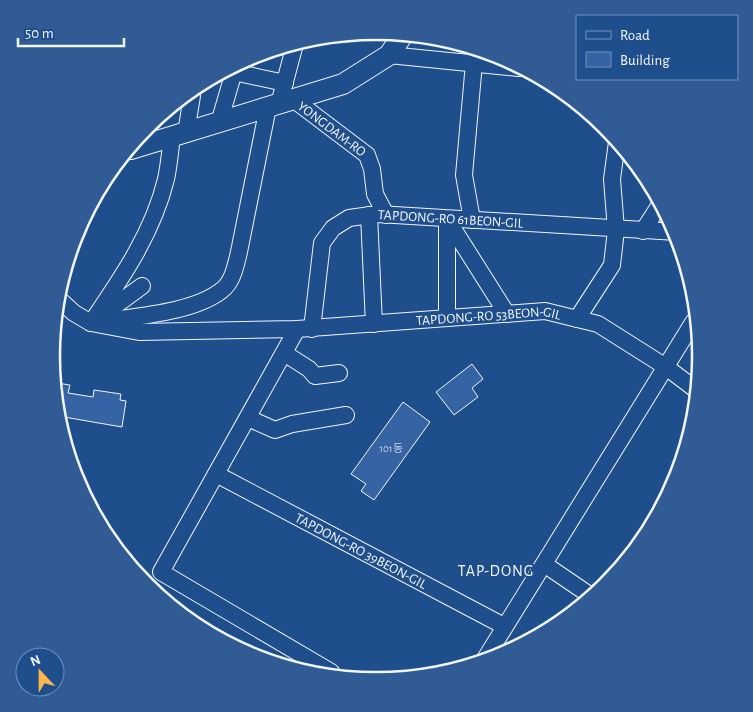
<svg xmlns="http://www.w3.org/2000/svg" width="753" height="712" font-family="'Alegreya Sans','Noto Sans KR',sans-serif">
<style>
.building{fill:#3563a3;stroke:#f2f6ff}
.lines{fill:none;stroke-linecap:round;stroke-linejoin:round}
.minor-casing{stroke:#f2f6ff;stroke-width:18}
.major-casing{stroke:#f2f6ff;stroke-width:22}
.minor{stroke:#1f4e8c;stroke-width:16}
.major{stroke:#1f4e8c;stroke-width:20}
.labels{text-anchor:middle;stroke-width:4;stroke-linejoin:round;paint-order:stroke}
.number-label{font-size:11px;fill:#c3d1e8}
.street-label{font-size:14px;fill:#f2f6ff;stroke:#1f4e8c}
.quarter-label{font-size:16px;letter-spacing:1px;fill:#f2f6ff;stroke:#1f4e8c}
.rim{fill:none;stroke:#f2f6ff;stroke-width:2.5}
</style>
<rect width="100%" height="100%" fill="#1f4e8c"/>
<!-- building -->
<path class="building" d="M472 364 483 379 472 388 478 397 454 415 436 392Z
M57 383 70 385 68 393 93 397 94 390 121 394 120 400 126 401 122 427 64 417Z
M403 402 430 422 374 500 361 491 366 484 351 474Z"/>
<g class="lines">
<defs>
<g id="minor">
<path d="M389 55 519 68"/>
<path d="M229 71 285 83"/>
<path id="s1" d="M293 99 367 155 372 169 375 194 386 215"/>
<path d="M279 104 294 48"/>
<path d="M219 123 235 68"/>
<path d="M186 133 192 96"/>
<path d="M369 215 374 324"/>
<path d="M447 219 507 314"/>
<path d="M472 220 464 175 474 63"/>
<path d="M643 231 659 206"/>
<path id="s2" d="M62 302 74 313 91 323 139 332 297 329 545 311 598 324 666 367 695 389"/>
<path d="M101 316 142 286"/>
<path d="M447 318V219"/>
<path d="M577 319 612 265 616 230 612 179 617 142"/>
<path d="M105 321C139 316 195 312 222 290 233 282 236 264 239 252L268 107"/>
<path d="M91 323C121 279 153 233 166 179 169 166 170 151 172 137"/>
<path d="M297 329 161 572 331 672"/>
<path id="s3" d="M312 329 322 243 333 228 349 218 378 214 677 232"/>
<path d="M284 353 309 369 315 376 339 373"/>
<path d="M248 418 275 430 292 424 346 415"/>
<path id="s4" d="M216 474 504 626"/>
<path d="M544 564 591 596"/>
<path d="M485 659 694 321"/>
</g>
<path id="major" d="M131 149 343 84 389 55 402 36"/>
</defs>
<!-- minor casing -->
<use href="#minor" class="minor-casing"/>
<!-- major casing -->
<use href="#major" class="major-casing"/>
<!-- minor -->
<use href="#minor" class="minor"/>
<!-- major -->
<use href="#major" class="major"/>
</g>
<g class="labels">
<!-- number labels -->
<g class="number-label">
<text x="391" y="452">101동</text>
</g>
<!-- street labels -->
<g class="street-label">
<text dy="5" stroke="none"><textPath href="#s1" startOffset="49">YONGDAM-RO</textPath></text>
<text dy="5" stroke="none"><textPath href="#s3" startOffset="226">TAPDONG-RO 61BEON-GIL</textPath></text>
<text dy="5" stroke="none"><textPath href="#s2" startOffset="435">TAPDONG-RO 53BEON-GIL</textPath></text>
<text dy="5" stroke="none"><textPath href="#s4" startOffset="164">TAPDONG-RO 39BEON-GIL</textPath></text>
</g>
<!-- quarter labels -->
<g class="quarter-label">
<text x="496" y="576">TAP-DONG</text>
</g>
</g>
<!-- crop -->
<path d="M0 0H753V712H0ZM60 356a316 316 0 1 1 632 0a316 316 0 1 1-632 0Z" fill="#305b95" fill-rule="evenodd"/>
<path class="rim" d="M60 356a316 316 0 1 1 632 0a316 316 0 1 1-632 0Z"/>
<!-- legend -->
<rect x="576" y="15" width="162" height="65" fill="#1f4e8c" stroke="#7391ba"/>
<rect x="586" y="31" width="25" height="8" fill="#1f4e8c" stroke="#7391ba"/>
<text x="620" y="40" font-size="15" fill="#f2f6ff">Road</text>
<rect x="586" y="52" width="25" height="15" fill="#3563a3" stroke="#7391ba"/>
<text x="620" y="65" font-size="15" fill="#f2f6ff">Building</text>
<!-- north arrow -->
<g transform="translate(40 672) rotate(338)"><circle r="24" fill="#1f4e8c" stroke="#7391ba"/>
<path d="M0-4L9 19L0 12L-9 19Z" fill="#ffb74d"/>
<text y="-8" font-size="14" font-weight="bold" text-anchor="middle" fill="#f2f6ff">N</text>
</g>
<!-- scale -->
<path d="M18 38v8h106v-8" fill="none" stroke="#f2f6ff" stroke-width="2.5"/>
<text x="25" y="38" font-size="15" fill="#f2f6ff" stroke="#1f4e8c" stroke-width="4" paint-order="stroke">50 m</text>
</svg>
